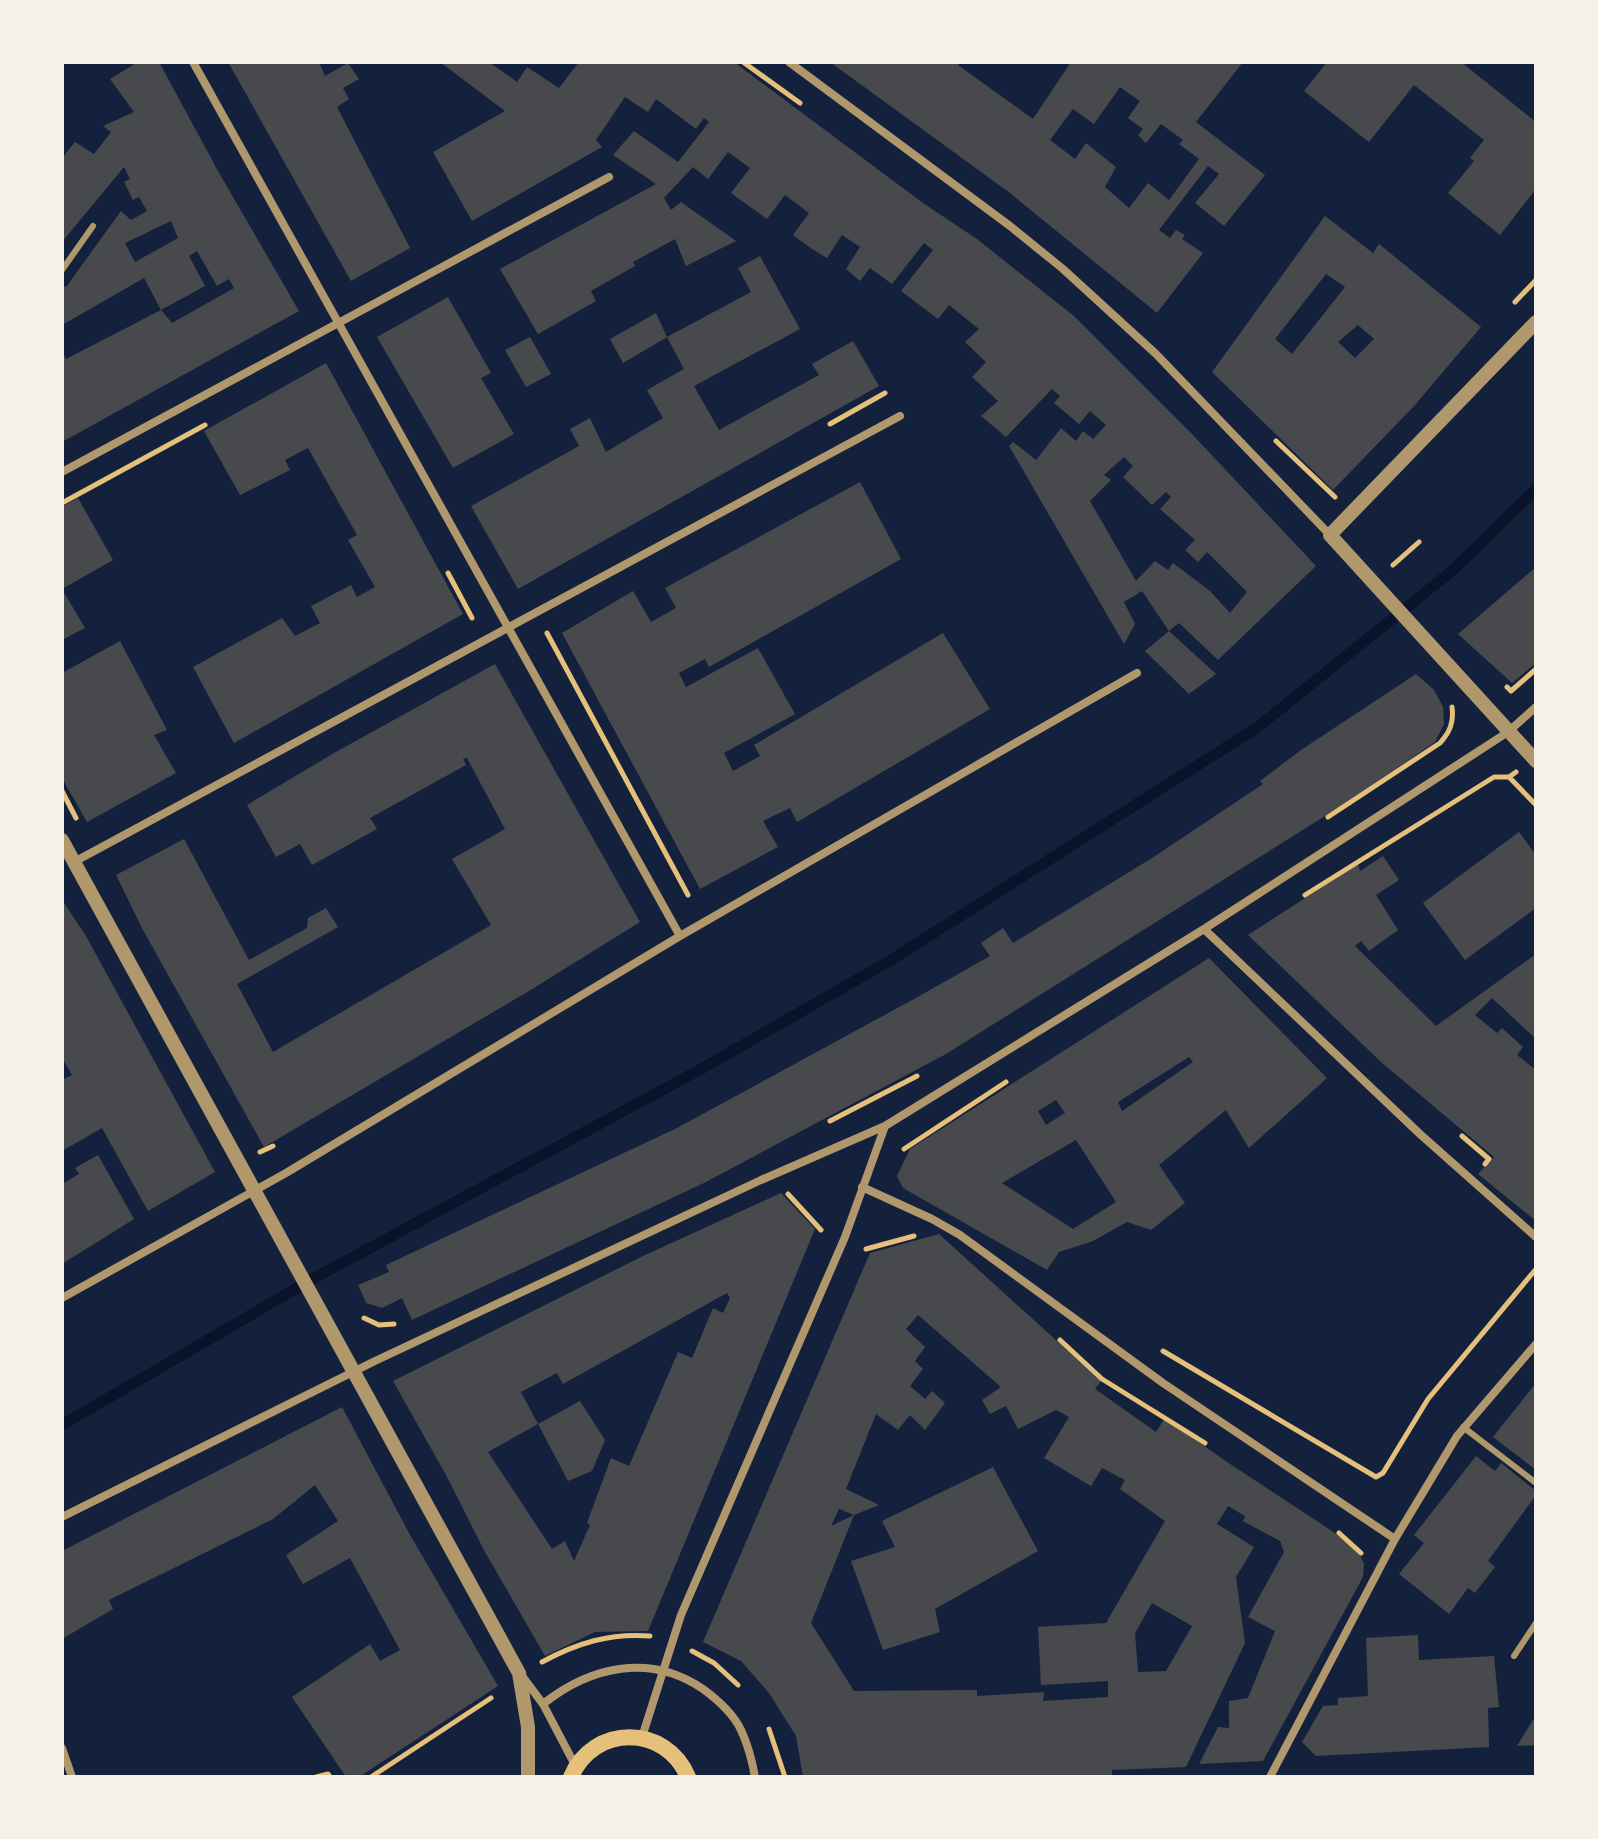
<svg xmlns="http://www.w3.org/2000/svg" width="1598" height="1839" font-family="'Archivo Narrow',sans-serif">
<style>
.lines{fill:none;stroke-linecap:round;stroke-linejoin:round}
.stream{stroke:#0b132b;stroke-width:11}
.building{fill:#48494c;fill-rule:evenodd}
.path{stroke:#e5c07b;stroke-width:5}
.service{stroke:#b1986c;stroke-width:6}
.minor{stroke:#b1986c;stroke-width:8}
.tertiary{stroke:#b1986c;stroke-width:14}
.secondary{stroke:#e5c07b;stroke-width:16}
</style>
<rect width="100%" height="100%" fill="#14213d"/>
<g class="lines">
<!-- stream -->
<path class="stream" d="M62 1425 307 1282 703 1068 891 960 1258 727 1453 570 1536 489"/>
</g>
<!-- building -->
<path class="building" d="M138 62H159L218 171 299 311 62 442V350L66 359 161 310 172 323 234 288 229 279 217 286 197 251 189 256 205 286 161 310 144 278 62 325V285L66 287 121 211 131 220 147 211 139 197 133 200 124 182 130 179 124 167 62 242V158L75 142 94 154 111 132 103 126 134 112 110 79ZM171 221 178 238 135 262 125 243Z
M228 62H319L325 76 348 63 359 79 343 88 349 99 337 107 410 248 351 281Z
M440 62H489L517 82 527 67 559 88 579 62H734L923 203 977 239 1075 317 1191 433 1316 566 1218 660 1179 623 1169 631 1142 591 1124 602 1135 624 1124 644 1009 446 1013 442 1036 460 1061 428 1076 441 1083 431 1093 439 1106 425 1090 411 1079 424 1054 403 1060 396 1052 389 1006 437 981 416 998 401 972 377 986 362 965 342 979 329 949 305 938 319 901 291 933 250 924 243 892 284 870 268 860 281 846 269 860 247 842 235 827 258 812 249 793 235 809 213 785 195 767 219 731 193 750 168 728 152 708 179 693 167 664 198 671 210 681 202 736 241 686 266 675 239 633 262 635 266 591 291 596 301 538 334 500 269 656 184 613 155 634 131 678 162 709 122 704 118 696 129 656 99 648 112 625 97 596 140 602 147 472 221 433 152 505 111ZM1124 457 1133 466 1123 477 1152 505 1166 492 1171 497 1160 509 1195 540 1185 550 1198 562 1207 552 1247 592 1230 613 1210 591 1173 563 1168 570 1155 561 1136 581 1090 501 1111 480 1104 475Z
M830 62H960L958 65 1033 119 1071 62H1243L1196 122 1265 175 1224 226 1195 203 1219 174 1208 166 1159 230 1170 238 1176 230 1185 235 1182 239 1203 253 1157 313 1010 193ZM1120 87 1140 101 1128 118 1143 129 1138 135 1146 143 1161 124 1183 140 1179 144 1199 159 1169 200 1148 183 1129 208 1105 187 1116 167 1086 143 1075 159 1050 140 1073 109 1094 124Z
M1327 62H1461L1536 122V189L1500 235 1448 193 1474 161 1470 158 1484 140 1414 85 1369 142 1304 91Z
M1325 216 1373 253 1379 244 1481 327 1415 405 1333 490 1212 372ZM1326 274 1345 287 1292 354 1275 339ZM1358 325 1374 339 1355 358 1338 342Z
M760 256 800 329 694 386 719 430 819 375 812 364 853 341 879 386 518 589 471 506 579 446 570 429 590 418 606 452 663 418 647 390 684 369 667 337 751 292 738 268Z
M448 297 491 373 481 378 514 434 453 468 377 337Z
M656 313 667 337 623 363 610 339Z
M530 337 551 374 526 387 505 350Z
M326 363 463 614 234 743 193 667 282 618 295 636 320 623 311 606 351 585 357 597 375 587 348 540 357 535 308 448 285 460 290 470 240 495 204 431Z
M860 482 901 559 709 667 705 659 679 673 686 687 758 648 795 714 724 753 733 771 760 756 754 745 943 633 990 709 797 822 790 808 763 821 778 847 700 889 562 633 633 591 651 622 676 608 665 588Z
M78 498 113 560 62 589 85 628 62 640V507Z
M1536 567V663L1512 683 1458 634Z
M1169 631 1216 674 1189 694 1145 651Z
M120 641 167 730 154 735 176 773 87 822 62 778V673Z
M495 664 640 922 529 991 264 1147 143 930 116 875 184 839 249 960 307 928 308 918 326 908 338 927 237 984 273 1052 491 925 452 859 505 829 467 758 463 759 466 765 370 818 377 829 312 865 300 844 276 857 247 805 334 753Z
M1416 674 1434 690 1443 707 1444 724 1435 742 1341 806 946 1054 704 1183 412 1320 402 1298 382 1308 366 1303 358 1285 389 1272 386 1265 677 1128 914 999 990 956 981 943 1003 928 1013 943 1152 858 1263 784 1260 781 1301 750Z
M1519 832 1536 855V908L1465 960 1423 903Z
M1383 856 1399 880 1376 895 1398 930 1369 951 1361 941 1355 946 1436 1026 1536 954V1039L1492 998 1475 1015 1497 1033 1502 1028 1523 1047 1517 1055 1536 1070V1221L1478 1174 1494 1157 1381 1062 1248 935 1358 864 1360 871Z
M62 900 86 936 215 1172 148 1211 102 1128 62 1151V1080L72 1075 62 1058Z
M1209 958 1327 1078 1249 1148 1226 1110 1159 1165 1185 1203 1151 1230 1127 1222 1093 1241 1059 1252 1047 1270 903 1188 897 1176 910 1149ZM1189 1057 1193 1062 1122 1111 1118 1102ZM1056 1100 1065 1113 1046 1125 1038 1111ZM1076 1140 1116 1202 1073 1229 1002 1183Z
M98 1155 134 1219 62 1264V1184L79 1174 75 1168Z
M781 1193 815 1229 648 1631 595 1632 545 1656 485 1552 446 1475 393 1381 643 1256ZM727 1293 730 1298 723 1313 713 1308 692 1358 678 1352 629 1466 611 1458 587 1523 590 1525 574 1561 565 1541 552 1549 488 1452 538 1424 568 1481 592 1471 605 1440 580 1401 538 1424 521 1392 557 1373 563 1384Z
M939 1234 1101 1381 1095 1389 1156 1432 1165 1418 1224 1460 1335 1533 1359 1553 1364 1564 1363 1577 1263 1761 1199 1764 1218 1727 1229 1728V1701L1248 1698 1275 1631 1248 1617 1284 1552 1280 1541 1243 1521 1245 1516 1228 1506 1217 1524 1254 1547 1236 1577 1245 1643 1186 1767 1112 1770V1775L1085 1777H803L796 1736 769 1693 741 1661 703 1642 870 1253ZM918 1315 1001 1387 982 1400 990 1414 1006 1406 1018 1429 1056 1410 1069 1417 1044 1458 1091 1486 1102 1468 1125 1480 1120 1489 1165 1521 1106 1623 1038 1627 1041 1685 1108 1681V1697L1043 1701 1044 1692 977 1696V1690L854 1691 811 1623 854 1515 831 1526 839 1509 854 1515 879 1505 846 1489 876 1414 898 1430 910 1415 925 1430 945 1403 932 1391 925 1399 910 1386 923 1369 915 1361 925 1347 906 1329ZM1152 1603 1192 1626 1166 1671 1138 1672 1135 1633Z
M1536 1383V1470L1493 1437Z
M342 1407 409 1533 498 1686 359 1777H346L292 1697 370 1644 380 1661 400 1650 350 1558 303 1584 286 1555 338 1521 315 1485 273 1519 109 1600 113 1609 62 1639V1551Z
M1476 1456 1495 1471 1501 1463 1536 1491V1495L1488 1561 1495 1567 1475 1593 1468 1588 1449 1614 1399 1574 1424 1543 1414 1535Z
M993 1467 1038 1551 935 1609 940 1632 883 1650 851 1561 895 1547 882 1521Z
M1418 1635 1419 1660 1494 1656 1499 1707 1488 1708 1489 1747 1316 1756 1302 1742 1323 1706 1338 1705V1698L1368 1696 1366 1638Z
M1536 1715V1745L1517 1746Z"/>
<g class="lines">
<!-- path -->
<path class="path" d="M743 62 800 103
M1515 302 1536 280
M830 424 885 393
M1276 441 1335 497
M62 503 205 425
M1393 565 1419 542
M448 573 472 618
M547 633 688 895
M1507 687 1511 691 1536 669
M1509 777 1536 805
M62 791 76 818
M1328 817 1440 743C1450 732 1454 722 1452 707
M1305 895 1494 777H1509L1516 772
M830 1121 917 1076
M1462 1136 1489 1159 1485 1164
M904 1149 1006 1082
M260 1152 273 1146
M788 1194 821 1230
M866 1249 914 1236
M364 1318 379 1325 394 1324
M1060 1340 1102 1379 1205 1443
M1163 1351 1376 1477 1383 1473 1428 1399 1536 1269
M1339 1533 1361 1553
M692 1651 714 1663 738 1685
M542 1662C577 1643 610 1633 650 1636
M769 1729 785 1777
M316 1777 328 1774 330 1777
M371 1777 491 1698"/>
<!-- service -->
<path class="service" d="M62 270 93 226
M1463 1427 1536 1483
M1514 1656 1536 1623"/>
<!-- minor -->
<path class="minor" d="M193 62 680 936
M789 62 1010 226 1063 269 1156 354 1330 535
M62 472 609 177
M74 862 900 416
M1204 929 1421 1135 1536 1237
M862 1187 932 1219 960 1235 1163 1383 1395 1539
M62 1298 286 1173 680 936 1137 673
M62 1517 375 1361 761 1180 885 1126 1204 929 1508 732 1536 707
M522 1676 543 1704 576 1767
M543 1704C591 1666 650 1653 703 1689 718 1700 733 1713 741 1730 748 1745 752 1760 755 1777
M642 1737 681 1615 845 1237 885 1126
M62 1748 72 1777
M1270 1777 1395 1539 1457 1436 1536 1344"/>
<!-- tertiary -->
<path class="tertiary" d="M1536 322 1330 535 1536 761
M62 840 519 1673 528 1727V1777"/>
<!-- secondary -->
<path class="secondary" d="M571 1777C593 1724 666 1724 688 1777"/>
</g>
<!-- border -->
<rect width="1598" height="1839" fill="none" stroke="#f6f1e7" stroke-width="128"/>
</svg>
